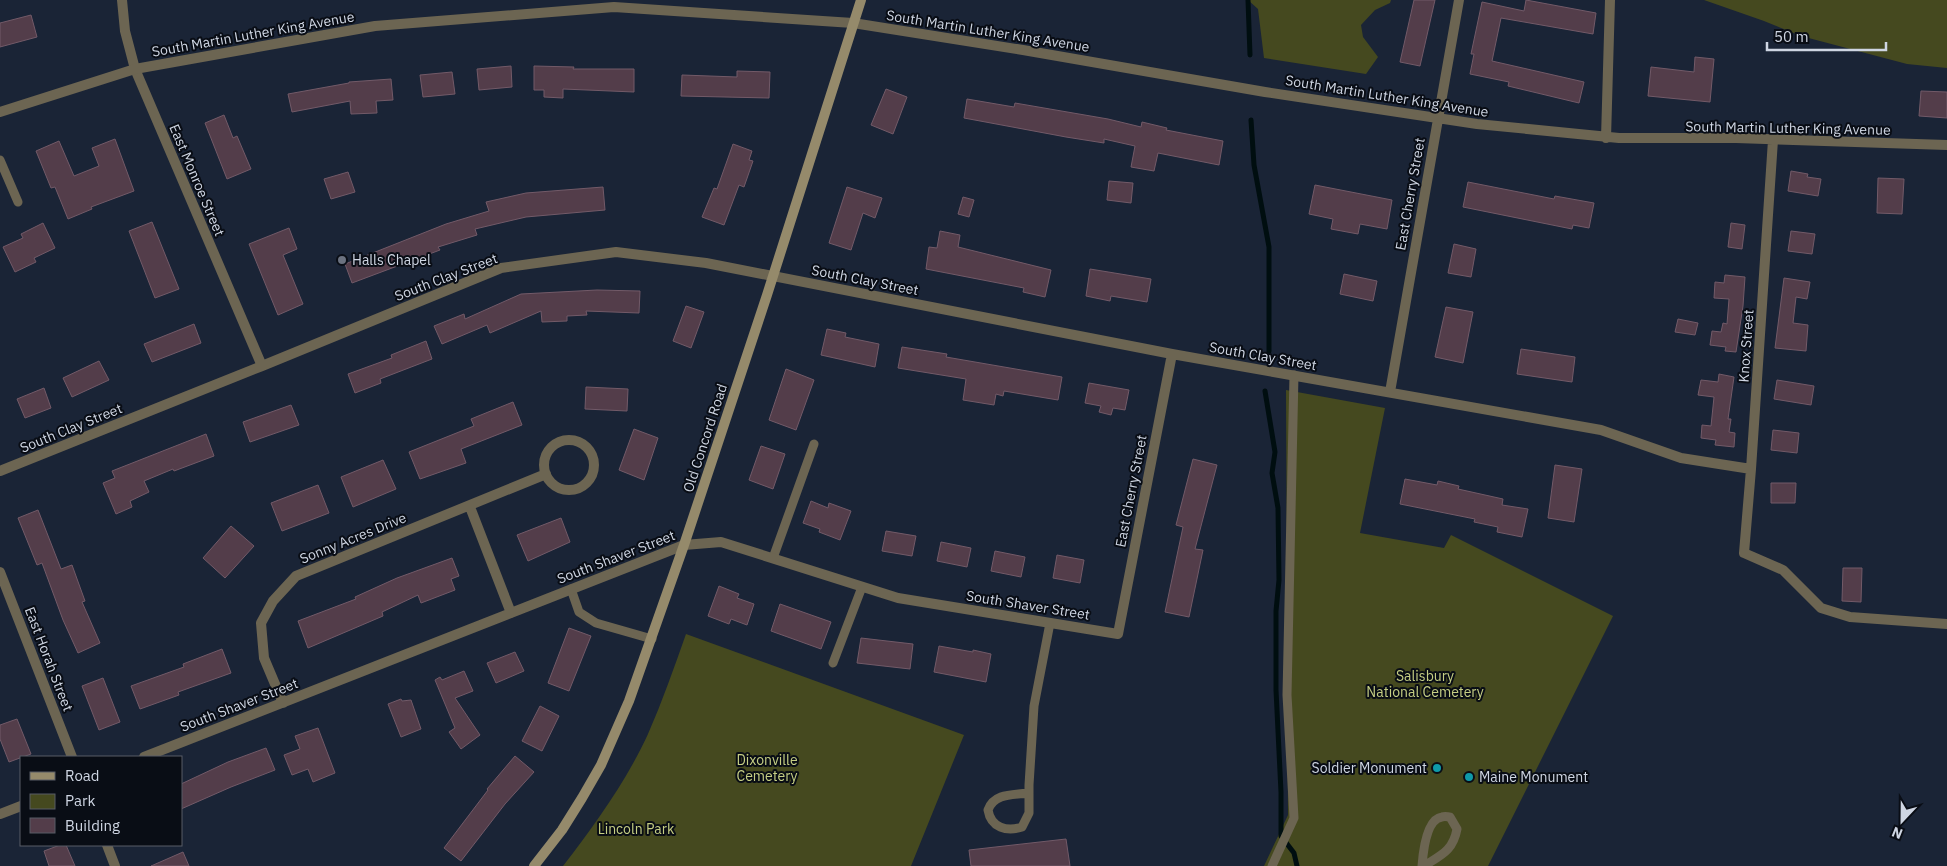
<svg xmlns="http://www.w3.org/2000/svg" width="1947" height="866" font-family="'IBM Plex Sans',sans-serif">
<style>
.green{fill:#45491f}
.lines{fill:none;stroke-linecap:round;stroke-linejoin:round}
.stream{stroke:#000e10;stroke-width:5}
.building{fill:#533d4a;stroke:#725a68}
.service{stroke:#6c6552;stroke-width:9}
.minor{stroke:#6c6552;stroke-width:10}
.tertiary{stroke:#6c6552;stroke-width:10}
.secondary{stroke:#958a6b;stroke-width:10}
.worship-dot{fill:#6b7280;stroke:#090d15;stroke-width:2}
.culture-dot{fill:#0f9aa8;stroke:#090d15;stroke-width:2}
.labels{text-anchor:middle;stroke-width:4;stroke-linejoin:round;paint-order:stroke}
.street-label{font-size:14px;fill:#cfd6e3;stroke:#090d15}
.poi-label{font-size:14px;fill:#cfd6e3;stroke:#090d15;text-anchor:start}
.park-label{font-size:14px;fill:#c6cf84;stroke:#090d15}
</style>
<rect width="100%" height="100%" fill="#1a2436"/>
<!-- green -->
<path class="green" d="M1248 0H1391L1390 3 1375 10 1361 25 1363 37 1378 57 1366 74 1264 58 1258 9Z
M1704 0H1947V68L1907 64 1801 36 1764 21Z
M1286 390 1385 408 1360 533 1444 548 1451 535 1613 616 1488 866H1264L1288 815Z
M686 634 964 735 911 866H563C594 826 627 780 648 734 662 702 674 668 686 634Z"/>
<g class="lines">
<!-- stream -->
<path class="stream" d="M1248 0 1250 55
M1251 120 1254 165 1269 247V351
M1265 391 1275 452 1272 473 1278 508 1279 580 1276 611V690L1281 792V836L1294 853 1297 866"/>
</g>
<!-- building -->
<path class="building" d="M1414 0H1435L1420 66 1400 62Z
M1526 0 1596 13 1593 34 1501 18 1492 61 1584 82 1579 103 1508 86 1509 82 1470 74 1474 54H1471L1482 2 1524 11Z
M31 15 37 37 0 47V23Z
M1695 57 1714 59 1710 102 1648 96 1651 67 1694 72Z
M511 66 512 87 479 90 477 69Z
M534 66 574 67 573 69H634V92L563 89V98L544 97V90H534Z
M737 71 770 72 769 98 681 96 682 75 737 77Z
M452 72 455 94 423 97 420 75Z
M391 79 393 100 376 101 377 113 351 114 350 101 292 112 288 94 349 83V82Z
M886 89 907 97 893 134 871 125Z
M1921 91 1947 92V118L1919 116Z
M967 99 1014 107 1015 103 1108 119 1141 127 1142 122 1167 128 1166 130 1223 141 1219 165 1158 153 1154 171 1131 167 1135 146 1104 139V143L1066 137 964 118Z
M224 115 233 138 237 136 251 169 227 179 205 123Z
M115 139 134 191 91 207 92 209 68 219 55 187 51 188 36 151 59 141 74 176 99 166 92 148Z
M733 144 752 151 749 160 753 161 744 187 739 185 724 225 702 217 714 188 717 189Z
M1791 171 1808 174 1807 177 1821 179 1818 196 1788 191Z
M348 172 355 192 331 199 324 179Z
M1878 178 1904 179 1902 214 1877 213Z
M1109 181 1133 183 1131 203 1107 200Z
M1468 182 1554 199 1555 196 1594 203 1589 228 1573 225 1572 229 1463 207Z
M1315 185 1392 200 1387 229 1360 224 1358 234 1331 229 1333 219 1309 214Z
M603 187 605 210 526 217 475 229 477 235 438 247 440 250 352 283 345 264 446 224 489 211 486 202 526 193Z
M847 187 882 198 875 218 863 213 851 250 829 243Z
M963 197 974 200 969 217 958 214Z
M152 222 179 289 155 298 129 231Z
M43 223 55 248 34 258 36 262 15 272 3 247 23 238 21 234Z
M1731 223 1745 225 1742 249 1728 247Z
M289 228 297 249 283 255 303 304 278 315 249 244Z
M940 231 960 235 958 247 1051 270 1045 297 1023 292 1024 288 926 269 929 247 937 248Z
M1791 231 1815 234 1812 254 1788 251Z
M1454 244 1476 249 1471 277 1448 273Z
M1090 269 1151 279 1147 302 1111 296 1110 301 1086 296Z
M1344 274 1377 281 1373 301 1340 294Z
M1725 275 1745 277 1743 306 1736 352 1725 351 1726 347 1710 345 1712 331 1721 332 1723 323 1727 324 1729 299 1714 298 1715 282 1724 283Z
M1784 278 1810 282 1807 299 1796 297 1793 323 1808 325 1806 351 1775 348Z
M597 290 640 291 639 313 586 311 587 315 567 316V321L542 322 541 311 490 333 487 325 442 344 434 326 464 314 465 319 521 294Z
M686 306 704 312 691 348 673 341Z
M1446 307 1473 312 1463 363 1435 357Z
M1678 319 1698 323 1695 335 1675 332Z
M194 324 201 343 152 362 144 344Z
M827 329 846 333 845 337 879 344 875 367 821 355Z
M426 341 432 359 380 379 381 383 355 393 348 374 392 358 391 355Z
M902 347 947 354 946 357 1062 377 1058 400 1004 391 1003 396 996 394 994 405 963 400 966 379 898 368Z
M1521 349 1575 357 1572 382 1517 374Z
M99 361 109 380 72 397 63 378Z
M786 369 814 380 796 430 769 420Z
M1719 374 1734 377 1728 419H1731L1729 432 1735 433 1734 447 1715 445 1716 440 1701 438 1702 425 1711 426 1714 397 1698 395 1701 380 1718 382Z
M1777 380 1814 386 1811 405 1774 399Z
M1089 383 1129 390 1125 410 1113 408 1111 415 1099 412 1101 406 1085 403Z
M586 387 628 389 627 411 585 409Z
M44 388 51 408 25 418 17 399Z
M513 402 522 425 461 449 466 463 420 479 409 452 474 426 471 419Z
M291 405 299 425 250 442 243 422Z
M634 429 658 438 644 480 619 470Z
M1773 430 1799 433 1797 453 1771 450Z
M206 434 214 456 174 471 173 469 144 481 149 492 130 501 132 507 116 514 103 483 115 478 112 471Z
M761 446 785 454 773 489 749 480Z
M1193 459 1217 465 1195 549 1203 550 1189 617 1165 612 1183 527 1176 525Z
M383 460 396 489 353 507 341 477Z
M1555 465 1582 469 1574 522 1548 518Z
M1405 479 1437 485 1438 481 1459 486 1458 489 1503 499 1502 505 1528 509 1522 537 1497 532 1498 527 1474 522 1475 519 1400 504Z
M1771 483H1796L1795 503H1771Z
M318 485 329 513 282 531 271 503Z
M811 501 828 508 829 503 851 511 840 540 819 532 820 529 803 523Z
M38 510 61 569 72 565 85 601 82 602 100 643 78 653 63 620 42 563 37 565 18 518Z
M561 518 570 542 528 561 517 535Z
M231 526 254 546 225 578 203 558Z
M886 531 916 536 912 556 882 551Z
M941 542 971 548 967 567 937 561Z
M995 551 1025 557 1021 577 991 571Z
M1057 555 1084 560 1080 583 1053 578Z
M452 558 459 576 451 579 455 590 421 603 418 595 382 612 383 616 308 648 298 621 356 599 355 597 397 578Z
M1843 568H1862L1861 602 1842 601Z
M719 586 739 594 737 598 754 604 747 625 731 619 729 624 708 616Z
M780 604 831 622 821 649 771 631Z
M569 628 591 636 569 691 548 683Z
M861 638 913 644 910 669 857 663Z
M939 646 973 652V650L991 654 986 682 934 672Z
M222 649 231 673 178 692 179 695 140 709 131 686 184 667 183 664Z
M515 652 524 671 496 683 487 663Z
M464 671 473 691 455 698 480 735 461 749 449 732 455 728 435 680 440 677 442 680Z
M103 678 120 722 99 730 82 686Z
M401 699 402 701 411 700 421 729 401 737 388 704Z
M540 706 559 716 542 751 522 741Z
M17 719 31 754 9 762 0 739V725Z
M318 728 335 773 313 782 308 769 292 775 284 755 300 749 295 736Z
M266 748 275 770 231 787 181 809V784L228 762Z
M515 756 534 772 505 804 461 861 444 848 488 790 487 789Z
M1066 839 1070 866H971L969 850Z
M60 845H66L75 866H49L44 851Z
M183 852 189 866H151Z"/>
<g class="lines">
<!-- service -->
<path class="service" d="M0 160 18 202
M773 558 814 444
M571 589 579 612 596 623 652 639
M833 663 862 587
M1029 793C1013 795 994 793 988 810 991 828 1007 832 1022 827L1029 813V785L1034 706 1050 623
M1272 866 1294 818 1287 695 1294 375
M1422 866C1423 853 1426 819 1442 817 1445 816 1448 817 1450 817L1457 829C1453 851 1441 855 1424 866"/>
<!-- minor -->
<path class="minor" d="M122 0 125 31 135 69 262 366
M853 23 1023 50 1265 92 1477 124 1619 138H1736L1947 145
M1606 138 1610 0
M1773 140 1751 469 1744 553 1783 570 1821 608 1850 617 1947 624
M1390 392 1459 0
M544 465a25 25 0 1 1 50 0a25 25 0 1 1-50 0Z
M0 471 262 366 501 268 616 252 706 263 1172 354 1601 430 1681 458 1751 469
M470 507 511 613
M0 572 72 757
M283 703 264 658 261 623 273 601 296 576 546 474
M144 757 684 545 721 542 898 598 1118 634 1172 354
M0 814 21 806
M107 845 115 866"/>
<!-- tertiary -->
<path class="tertiary" d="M0 112 135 69 375 26 614 7 853 23"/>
<!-- secondary -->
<path class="secondary" d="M534 866 562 830 582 798 601 765 629 701 684 545 767 295 861 0"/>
</g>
<!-- markers -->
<circle class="worship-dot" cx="342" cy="260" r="5"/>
<g class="culture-dot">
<circle cx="1437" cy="768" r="5"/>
<circle cx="1469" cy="777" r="5"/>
</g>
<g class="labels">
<!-- street labels -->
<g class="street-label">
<text transform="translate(988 31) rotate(9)" y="5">South Martin Luther King Avenue</text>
<text transform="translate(253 34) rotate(-10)" y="5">South Martin Luther King Avenue</text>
<text transform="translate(1387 96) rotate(9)" y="5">South Martin Luther King Avenue</text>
<text transform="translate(1788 128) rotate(1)" y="5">South Martin Luther King Avenue</text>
<text transform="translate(197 180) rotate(67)" y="5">East Monroe Street</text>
<text transform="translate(1410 194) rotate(-80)" y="5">East Cherry Street</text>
<text transform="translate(446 277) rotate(-21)" y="5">South Clay Street</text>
<text transform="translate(865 280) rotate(11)" y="5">South Clay Street</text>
<text transform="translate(1746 346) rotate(-86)" y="5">Knox Street</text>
<text transform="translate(1263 356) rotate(10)" y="5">South Clay Street</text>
<text transform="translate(71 428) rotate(-22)" y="5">South Clay Street</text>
<text transform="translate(705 438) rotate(-72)" y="5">Old Concord Road</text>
<text transform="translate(1131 491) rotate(-79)" y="5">East Cherry Street</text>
<text transform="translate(353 538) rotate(-22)" y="5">Sonny Acres Drive</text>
<text transform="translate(616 557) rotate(-21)" y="5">South Shaver Street</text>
<text transform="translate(1028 605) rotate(9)" y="5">South Shaver Street</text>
<text transform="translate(49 659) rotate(69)" y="5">East Horah Street</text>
<text transform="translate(239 705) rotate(-21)" y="5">South Shaver Street</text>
</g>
<!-- poi labels -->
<g class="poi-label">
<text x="352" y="265">Halls Chapel</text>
<text x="1427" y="773" text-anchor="end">Soldier Monument</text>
<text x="1479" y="782">Maine Monument</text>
</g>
<!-- park labels -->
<g class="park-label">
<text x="1425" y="681">Salisbury<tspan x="1425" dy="16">National Cemetery</tspan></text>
<text x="767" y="765">Dixonville<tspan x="767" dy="16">Cemetery</tspan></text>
<text x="636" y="834">Lincoln Park</text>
</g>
</g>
<!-- legend -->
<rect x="20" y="756" width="162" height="90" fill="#090d15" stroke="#585d67"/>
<rect x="30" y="772" width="25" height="8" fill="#958a6b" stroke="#585d67"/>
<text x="65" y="781" font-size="15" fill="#cfd6e3">Road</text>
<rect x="30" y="794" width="25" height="15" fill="#45491f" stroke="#585d67"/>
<text x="65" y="806" font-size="15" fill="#cfd6e3">Park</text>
<rect x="30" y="818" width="25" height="15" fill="#533d4a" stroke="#585d67"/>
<text x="65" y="831" font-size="15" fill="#cfd6e3">Building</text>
<!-- north arrow -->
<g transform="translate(1902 821) rotate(202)" stroke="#090d15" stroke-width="4" paint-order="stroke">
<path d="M0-4L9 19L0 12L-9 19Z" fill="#cfd6e3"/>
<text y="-8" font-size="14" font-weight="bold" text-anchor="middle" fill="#cfd6e3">N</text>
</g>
<!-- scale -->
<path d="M1767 42v8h119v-8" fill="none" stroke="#cfd6e3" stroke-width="2.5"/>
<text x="1774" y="42" font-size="15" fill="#cfd6e3" stroke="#090d15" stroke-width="4" paint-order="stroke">50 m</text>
</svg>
